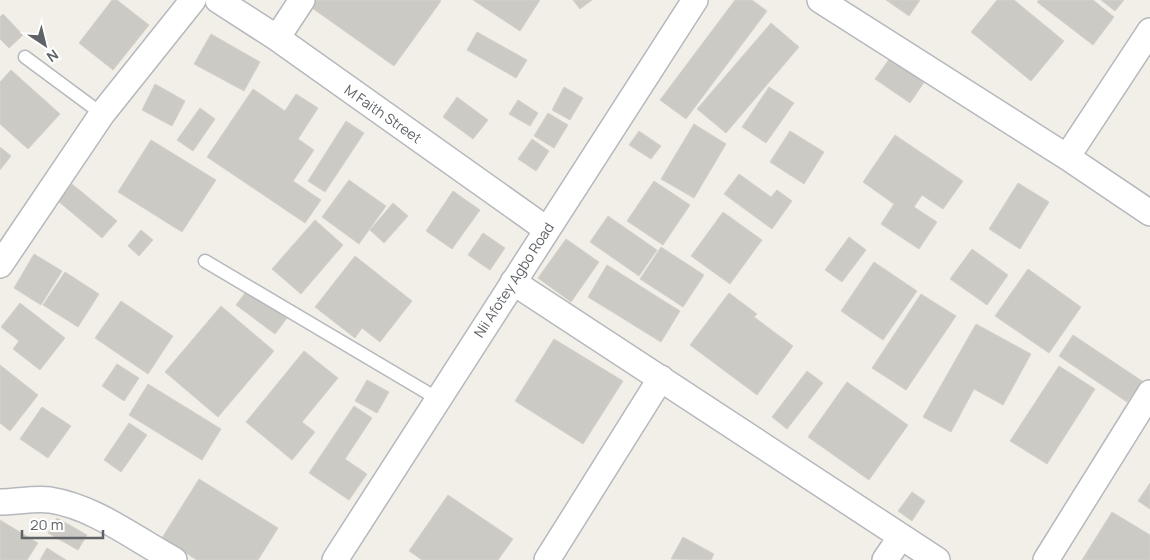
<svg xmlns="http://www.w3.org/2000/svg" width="1150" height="560" font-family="Manrope,sans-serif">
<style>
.building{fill:#cccac5;stroke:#d6d1c6}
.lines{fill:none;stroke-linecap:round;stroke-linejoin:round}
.lane-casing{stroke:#b5b8bc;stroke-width:15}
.street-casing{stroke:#b5b8bc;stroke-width:28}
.lane{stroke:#fff;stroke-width:12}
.street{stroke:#fff;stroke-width:25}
.labels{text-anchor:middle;stroke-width:4;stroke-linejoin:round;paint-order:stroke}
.street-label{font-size:14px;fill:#5f6368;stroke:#fff}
</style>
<rect width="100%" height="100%" fill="#f1efe8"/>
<!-- building -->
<path class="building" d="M112 0H117L149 25 113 70 79 43Z
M307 0H439L441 1 394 66 305 3Z
M473 0H540L520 31Z
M573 0H592L580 9Z
M735 0H752L767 11 686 119 660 100Z
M886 0H920L909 16Z
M997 0H1014L1064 41 1031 81 971 32Z
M1039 0H1093L1114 17 1093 45 1037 2Z
M1101 0H1124L1115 11Z
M3 14 23 35 9 48 0 39V17Z
M771 23 799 47 726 133 697 109Z
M477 32 527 60 516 78 467 50Z
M211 34 260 62 244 91 194 64Z
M890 58 925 81 910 103 875 79Z
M11 70 60 114 28 149 0 124V82Z
M155 84 185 101 172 126 142 110Z
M564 87 583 98 570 120 552 110Z
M769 87 794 103 766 143 742 127Z
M253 89 285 111 296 94 318 108 298 139 314 150 293 181 321 200 305 223 207 157Z
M457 97 488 120 473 139 443 117Z
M518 100 538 113 530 126 509 114Z
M200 108 215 119 193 151 177 140Z
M548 113 568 125 554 148 534 136Z
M346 121 364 133 325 192 308 181Z
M694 124 726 144 694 198 661 179Z
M639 131 661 146 651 159 629 145Z
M790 131 824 152 804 184 770 162Z
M895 135 963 181 943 209 922 195 914 207 937 222 919 249 881 224 894 204 863 182Z
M532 139 549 151 536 171 518 159Z
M151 140 216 180 182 232 118 192Z
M0 147 11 156 0 170Z
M739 174 771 197 777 190 792 201 772 229 724 194Z
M349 180 386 206 359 244 322 217Z
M654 181 690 205 663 245 627 221Z
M1018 183 1049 202 1020 249 989 229Z
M72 184 117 221 102 238 58 201Z
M453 191 480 210 452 249 426 231Z
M393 203 408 216 384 243 370 230Z
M723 212 762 240 730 284 691 256Z
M608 216 657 250 639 276 590 242Z
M315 220 343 245 301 294 272 269Z
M141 230 153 240 139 256 128 246Z
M483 233 505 248 490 270 468 255Z
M849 237 866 250 842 282 825 270Z
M566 239 599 262 571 302 538 278Z
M661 247 704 275 683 307 640 279Z
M972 249 1008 275 987 305 950 279Z
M34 254 62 271 41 305 14 288Z
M355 256 412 301 380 342 362 328 355 338 315 307Z
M874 262 917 291 883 340 841 311Z
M607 265 680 311 661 342 588 297Z
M1028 269 1081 307 1049 353 995 316Z
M65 272 99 294 78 327 43 305Z
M248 289 287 318 275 334 236 305Z
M729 293 757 314 754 317 793 346 757 395 690 345Z
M921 294 956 316 906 390 872 368Z
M121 301 173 336 148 374 95 338Z
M20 303 65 338 40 370 13 349 19 341 1 327Z
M221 306 274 351 218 417 165 372Z
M976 324 1031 354 1003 405 974 389 951 432 923 417Z
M1073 335 1142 381 1127 402 1059 356Z
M554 339 623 381 583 444 515 401Z
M304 351 338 378 302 422 315 432 292 460 246 422Z
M117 364 139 378 124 401 102 386Z
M0 365 38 395 10 431 0 423Z
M1059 366 1095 389 1047 464 1010 441Z
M807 371 823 383 787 429 772 417Z
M367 380 389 392 377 413 355 401Z
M847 382 908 425 869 480 808 437Z
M148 384 221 429 202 460 129 415Z
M354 406 372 418 345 459 367 474 349 500 309 473Z
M42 407 71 426 48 458 20 439Z
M129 423 147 435 121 472 104 460Z
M199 479 278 528 258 560H197L162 538Z
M1150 483V509L1138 501Z
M912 492 925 501 912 521 898 511Z
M448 495 513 539 498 560H422L409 551Z
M1112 512 1150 535V560H1082Z
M57 518 87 535 78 550 48 533Z
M0 520 38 543 27 560H0Z
M683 537 714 554 711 560 671 559Z
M47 548 66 560H40Z"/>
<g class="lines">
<defs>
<path id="lane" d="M25 57 102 114
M205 261 438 399"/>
<path id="street" d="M218 0 277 38 546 229
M820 0 1067 157 1150 31
M277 38 302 0
M1067 157 1150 213
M0 265 102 114 193 0
M513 282 937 560
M0 502C16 502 34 498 50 500 95 507 135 539 174 560
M335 560 695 0
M547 560 661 378
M885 560 900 538
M1046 560 1150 393"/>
</defs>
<!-- lane casing -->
<use href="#lane" class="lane-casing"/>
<!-- street casing -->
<use href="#street" class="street-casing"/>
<!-- lane -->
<use href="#lane" class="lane"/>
<!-- street -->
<use href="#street" class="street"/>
</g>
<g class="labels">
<!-- street labels -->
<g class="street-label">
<text transform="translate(383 114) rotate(35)" y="5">M Faith Street</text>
<text transform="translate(514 280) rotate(-57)" y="5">Nii Afotey Agbo Road</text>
</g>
</g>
<!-- north arrow -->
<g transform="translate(45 45) rotate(145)" stroke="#ffffff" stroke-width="4" paint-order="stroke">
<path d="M0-4L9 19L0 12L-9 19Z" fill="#5f6368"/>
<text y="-8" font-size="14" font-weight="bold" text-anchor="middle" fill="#5f6368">N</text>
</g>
<!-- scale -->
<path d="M22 530v8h81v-8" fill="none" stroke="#5f6368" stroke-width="2.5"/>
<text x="30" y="530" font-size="15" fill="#5f6368" stroke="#ffffff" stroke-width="4" paint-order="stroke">20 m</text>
</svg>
